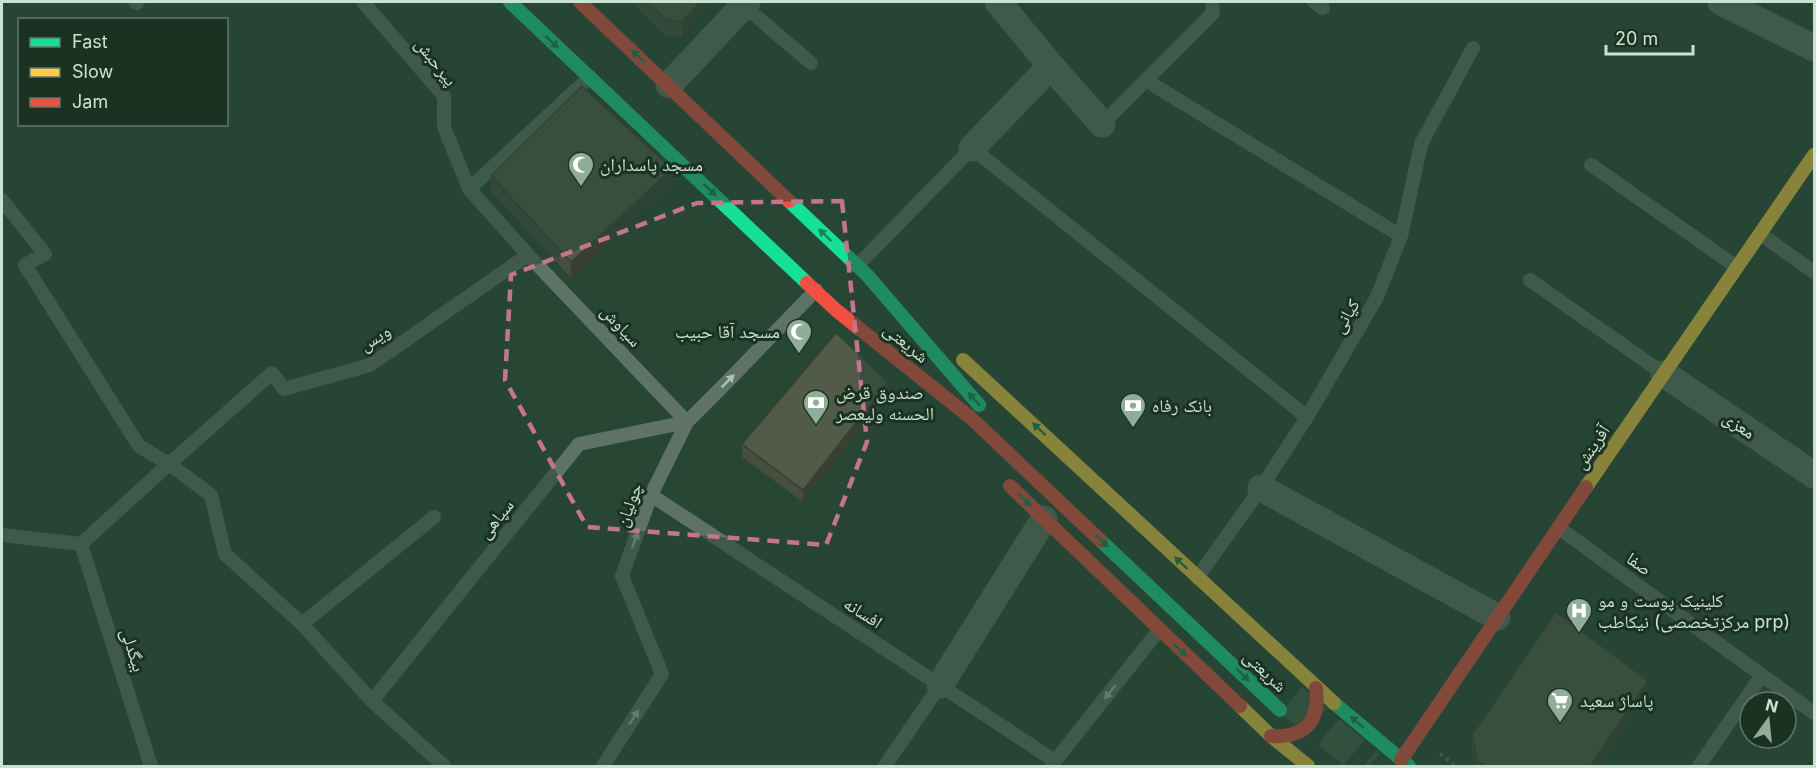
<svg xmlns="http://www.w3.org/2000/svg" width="1816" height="768" font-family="Inter,'Noto Naskh Arabic',sans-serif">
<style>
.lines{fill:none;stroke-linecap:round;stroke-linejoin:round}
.primary-tunnel{stroke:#3f5e4b;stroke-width:33;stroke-dasharray:33 16;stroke-linecap:butt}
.path{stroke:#607367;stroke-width:4;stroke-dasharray:3 4.5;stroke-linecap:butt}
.lane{stroke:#5e7366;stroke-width:14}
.street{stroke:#5e7366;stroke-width:27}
.fast{stroke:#16e098;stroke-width:14}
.slow{stroke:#ffcf43;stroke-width:14}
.jam{stroke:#f24e42;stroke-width:14}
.wall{fill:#464e3e}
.shaded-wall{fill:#394032}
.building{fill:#515b48;stroke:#394032;stroke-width:1.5}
.oneway{fill:#198058}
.oneway2{fill:#a8c2b0}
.marked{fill:none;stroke:#c57490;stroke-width:4.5;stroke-dasharray:12 8;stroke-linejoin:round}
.labels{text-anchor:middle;stroke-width:6;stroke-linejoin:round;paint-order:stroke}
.street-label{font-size:18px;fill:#c8e4d0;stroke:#1b3223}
.poi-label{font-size:18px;fill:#c8e4d0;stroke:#1b3223;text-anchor:start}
</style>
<rect width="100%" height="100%" fill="#274634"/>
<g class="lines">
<!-- primary-tunnel -->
<path class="primary-tunnel" d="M1291 700 1369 766"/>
<!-- path -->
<path class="path" d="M1440 754 1456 766"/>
<!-- lane -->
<path class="lane" d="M135 2 137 3 138 2
M363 2 444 96V127L469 189 528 255 687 422
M1314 2 1323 8
M743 5 811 63
M1147 81 1401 236
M1102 124 1213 13 1212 2
M1591 165 1737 267
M469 189 590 77
M2 200 45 254 25 265 139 446 169 464 211 495 225 554 302 624 372 701 444 766
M1760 234 1814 272
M857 266 972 148 1307 417
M1530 280 1664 374
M651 495 1055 761
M1559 528 1814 713
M2 535 81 544
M81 544 169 464 272 373 284 389 370 365 528 255
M81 544 151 766
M1197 578 1261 488 1307 417 1377 297 1401 236 1421 144 1473 48
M302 624 434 517
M372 701 579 444 687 422
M603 766 662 674 622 576 651 495 687 422 726 383 816 290
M885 766 940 685
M1051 766 1159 630
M1699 766 1762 675"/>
<!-- street -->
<path class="street" d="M998 2 1051 66
M1721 2 1814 48
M669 85 747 2
M972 148 1051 66 1102 124
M1664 374 1814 475
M1261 488 1497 617
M940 685 1044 519"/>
<!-- fast -->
<path class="fast" d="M510 2 807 283
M789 201 867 275 979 405
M1101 541 1280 710
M1334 703 1409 766"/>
<!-- slow -->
<path class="slow" d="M963 360 1334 703
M1586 487 1814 155
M1240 706 1271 736 1308 766"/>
<!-- jam -->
<path class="jam" d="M580 2 789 201
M807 283 836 310 971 418 1101 541
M1010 486 1240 706
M1271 736C1305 738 1320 722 1316 688
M1401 760 1586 487"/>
</g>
<!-- wall -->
<path class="wall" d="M631 2H714L682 37 665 35Z
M491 176 672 185 571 278 491 191Z
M888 395 803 502 742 457V444Z
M1648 696 1601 766H1475L1472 751V735Z"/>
<!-- shaded-wall -->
<path class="shaded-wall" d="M700 2H714L682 37V22Z
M672 169V185L571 278V262Z
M888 382V395L803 502V490Z
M1648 681V696L1601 766H1590Z"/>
<!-- building -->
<path class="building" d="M647 2H700L682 22 665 19Z
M582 86 672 169 571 262 491 176Z
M836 333 888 382 803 490 742 444Z
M1556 612 1648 681 1590 766H1485L1477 761 1472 735Z"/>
<!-- one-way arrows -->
<defs><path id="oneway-solid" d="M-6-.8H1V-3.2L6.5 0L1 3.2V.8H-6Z" transform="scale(1.5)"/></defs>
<g class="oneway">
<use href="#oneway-solid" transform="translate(552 42) rotate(43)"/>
<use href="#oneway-solid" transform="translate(638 56) rotate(-137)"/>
<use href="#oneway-solid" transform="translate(710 190) rotate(43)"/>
<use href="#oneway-solid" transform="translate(825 235) rotate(-136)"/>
<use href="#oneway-solid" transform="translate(974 399) rotate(-131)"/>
<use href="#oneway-solid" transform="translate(1039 429) rotate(-137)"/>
<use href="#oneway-solid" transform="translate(1025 500) rotate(44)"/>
<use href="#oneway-solid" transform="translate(1102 541) rotate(43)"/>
<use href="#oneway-solid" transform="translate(1181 563) rotate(-137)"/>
<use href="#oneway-solid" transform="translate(1180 650) rotate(44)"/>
<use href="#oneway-solid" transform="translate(1243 675) rotate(43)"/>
<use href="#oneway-solid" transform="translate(1357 722) rotate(-139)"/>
</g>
<g class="oneway2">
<use href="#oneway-solid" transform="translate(728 381) rotate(-45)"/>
<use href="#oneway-solid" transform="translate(635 540) rotate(-70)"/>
<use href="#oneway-solid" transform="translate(1110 692) rotate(129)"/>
<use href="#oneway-solid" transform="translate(634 717) rotate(-58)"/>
</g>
<!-- marked area -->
<path d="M0 0H1816V768H0ZM842 201 867 442 826 545 587 527 505 380 511 275 697 203Z" fill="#274634" fill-opacity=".55" fill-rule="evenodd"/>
<path class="marked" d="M842 201 867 442 826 545 587 527 505 380 511 275 697 203Z"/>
<!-- icons -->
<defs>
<symbol id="mosque-pin" viewBox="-11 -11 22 30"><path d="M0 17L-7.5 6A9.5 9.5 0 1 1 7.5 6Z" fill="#90ad99" stroke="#1b3223"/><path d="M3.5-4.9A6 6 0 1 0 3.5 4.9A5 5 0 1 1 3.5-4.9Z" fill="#fff"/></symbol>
<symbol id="bank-pin" viewBox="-11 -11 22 30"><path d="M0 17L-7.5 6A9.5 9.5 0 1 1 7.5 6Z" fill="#90ad99" stroke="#1b3223"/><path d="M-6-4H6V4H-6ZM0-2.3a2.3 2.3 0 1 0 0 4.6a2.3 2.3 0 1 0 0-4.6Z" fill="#fff"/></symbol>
<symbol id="hospital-pin" viewBox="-11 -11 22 30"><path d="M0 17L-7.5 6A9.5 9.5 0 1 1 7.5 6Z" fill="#90ad99" stroke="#1b3223"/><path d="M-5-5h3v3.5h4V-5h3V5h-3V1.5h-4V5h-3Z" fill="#fff"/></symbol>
<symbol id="supermarket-pin" viewBox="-11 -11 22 30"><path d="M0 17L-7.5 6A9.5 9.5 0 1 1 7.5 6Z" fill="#90ad99" stroke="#1b3223"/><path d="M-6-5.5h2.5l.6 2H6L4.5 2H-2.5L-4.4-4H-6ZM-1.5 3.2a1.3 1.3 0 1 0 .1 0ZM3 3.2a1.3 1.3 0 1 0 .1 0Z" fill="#fff"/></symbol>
</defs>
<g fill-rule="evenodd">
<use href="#mosque-pin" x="566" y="150" width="30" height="40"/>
<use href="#mosque-pin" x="784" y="317" width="30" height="40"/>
<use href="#bank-pin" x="801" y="388" width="30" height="40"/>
<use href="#bank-pin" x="1118" y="391" width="30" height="40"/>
<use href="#hospital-pin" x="1564" y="596" width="30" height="40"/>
<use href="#supermarket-pin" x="1545" y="686" width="30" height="40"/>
</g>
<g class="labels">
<!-- street labels -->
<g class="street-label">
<text transform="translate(436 62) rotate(52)" y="6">پیرحبش</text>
<text transform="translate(1346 316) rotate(-59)" y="6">کیانی</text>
<text transform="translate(621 326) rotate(47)" y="6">سیاوش</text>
<text transform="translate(375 338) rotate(-32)" y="6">ویس</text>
<text transform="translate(906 343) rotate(39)" y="6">شریعتی</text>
<text transform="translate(1739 425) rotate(34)" y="6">معزی</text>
<text transform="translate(1592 447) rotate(-56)" y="6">آفرینش</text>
<text transform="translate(629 505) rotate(-69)" y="6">چولیان</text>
<text transform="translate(496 519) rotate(-51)" y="6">سپاهی</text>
<text transform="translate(1639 564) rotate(36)" y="6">صفا</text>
<text transform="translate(863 613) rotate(33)" y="6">افسانه</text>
<text transform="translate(133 650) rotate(73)" y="6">بیگدلی</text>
<text transform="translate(1265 671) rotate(43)" y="6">شریعتی</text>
</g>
<!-- poi labels -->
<g class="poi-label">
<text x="600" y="171">مسجد پاسداران</text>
<text x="780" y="338" text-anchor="end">مسجد آقا حبیب</text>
<text x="836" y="399">صندوق قرض<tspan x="836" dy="21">الحسنه ولیعصر</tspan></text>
<text x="1152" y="412">بانک رفاه</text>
<text x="1598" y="607">کلینیک پوست و مو<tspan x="1598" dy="21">نیکاطب (مرکزتخصصی prp)</tspan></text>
<text x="1580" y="707">پاساژ سعید</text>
</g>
</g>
<!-- border -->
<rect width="1816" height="768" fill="none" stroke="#c8e4d0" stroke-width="6"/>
<!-- legend -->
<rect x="18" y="18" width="210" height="108" fill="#1b3223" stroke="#607968" stroke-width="1.5"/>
<rect x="30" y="38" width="30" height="9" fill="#16e098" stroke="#607968" stroke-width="1.5"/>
<text x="72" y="48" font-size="18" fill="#c8e4d0">Fast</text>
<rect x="30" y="68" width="30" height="9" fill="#ffcf43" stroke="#607968" stroke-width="1.5"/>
<text x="72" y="78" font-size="18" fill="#c8e4d0">Slow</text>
<rect x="30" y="98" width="30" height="9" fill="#f24e42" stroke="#607968" stroke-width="1.5"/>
<text x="72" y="108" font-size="18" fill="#c8e4d0">Jam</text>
<!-- north arrow -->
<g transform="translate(1768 720) rotate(15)"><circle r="28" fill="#1b3223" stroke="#607968" stroke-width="1.5"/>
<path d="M0-4.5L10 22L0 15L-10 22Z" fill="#90ad99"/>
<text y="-9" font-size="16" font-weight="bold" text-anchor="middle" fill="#c8e4d0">N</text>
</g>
<!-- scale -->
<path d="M1606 45v9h87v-9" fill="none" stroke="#c8e4d0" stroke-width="3"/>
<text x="1615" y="45" font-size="18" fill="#c8e4d0" stroke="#1b3223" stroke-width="4.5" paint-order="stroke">20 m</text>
</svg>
